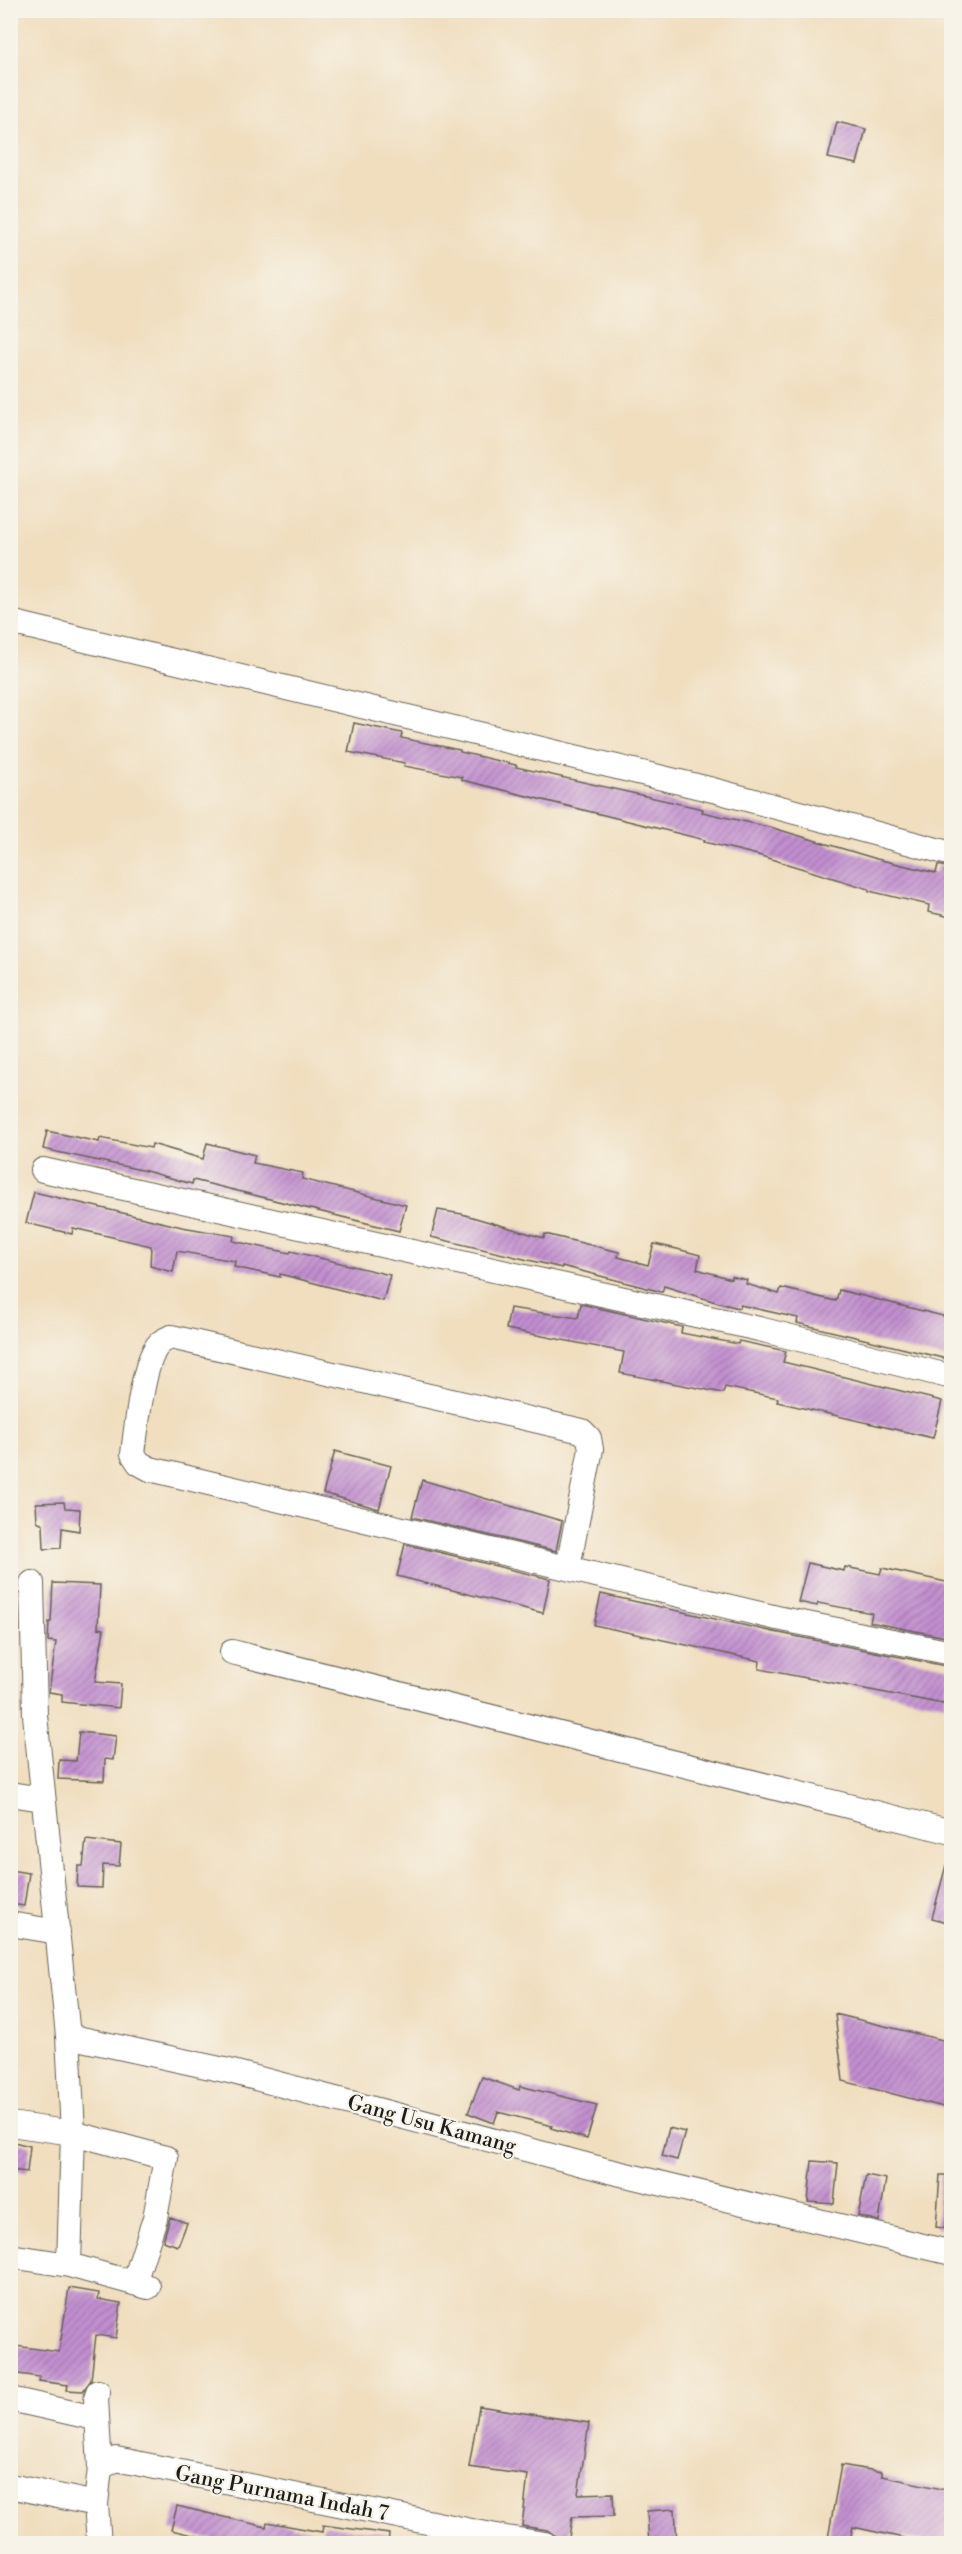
<svg xmlns="http://www.w3.org/2000/svg" width="962" height="2554" font-family="'Libre Bodoni',serif">
<style>
.building{fill:url(#building-hatch)}
.lines{fill:none;stroke-linecap:round;stroke-linejoin:round}
.minor-casing{stroke:#666055;stroke-width:26}
.minor{stroke:#fff;stroke-width:24}
.labels{text-anchor:middle;stroke-width:4.5;stroke-linejoin:round;paint-order:stroke}
.street-label{font-size:21px;fill:#1c1c1c;stroke:#f7f3e8}
</style>
<defs>
<pattern id="building-hatch" width="6" height="6" patternUnits="userSpaceOnUse" patternTransform="scale(1.5)"><rect width="6" height="6" fill="#c28fd0"/><path d="M-1 1l2-2M0 6l6-6M5 7l2-2" fill="none" stroke="#9d74a8"/></pattern>
</defs>
<rect width="100%" height="100%" fill="#f7f3e8"/>
<filter id="ink" filterUnits="userSpaceOnUse"><feTurbulence type="fractalNoise" baseFrequency=".0167" numOctaves="2"/><feDisplacementMap in="SourceGraphic" scale="12" xChannelSelector="R" yChannelSelector="G"/><feConvolveMatrix kernelMatrix="1 2 1 2 8 2 1 2 1" color-interpolation-filters="sRGB"/></filter>
<filter id="wash" filterUnits="userSpaceOnUse"><feTurbulence type="fractalNoise" baseFrequency=".008" numOctaves="4" result="noise"/><feDisplacementMap in="SourceGraphic" scale="24" xChannelSelector="R" yChannelSelector="G"/><feGaussianBlur stdDeviation="1.35" result="paint"/><feColorMatrix in="noise" values="0 0 0 0 0 0 0 0 0 0 0 0 0 0 0 0 0 1.4 0 .05"/><feComposite in="paint" operator="in"/></filter>
<g filter="url(#wash)">
<rect width="100%" height="100%" fill="#f0debf"/>
<g id="blocks">
<!-- building -->
<path class="building" d="M837 122 866 129 857 164 828 158Z
M354 723 402 733 401 738 460 750V752L516 765V767L703 809 702 812 773 828 877 859 936 873 938 865 951 868V917L928 912 929 905 869 891V889L758 855 704 842 705 840 462 780V777L404 766 405 763 348 752Z
M47 1131 99 1142 100 1138 151 1148 152 1144 203 1159 207 1143 255 1155 253 1163 303 1173 302 1179 406 1205 399 1231 193 1180 192 1184 146 1171 43 1149Z
M34 1192 182 1227 234 1236 233 1241 290 1253 291 1251 390 1275 383 1301 280 1274V1277L234 1267 235 1261 177 1251 173 1272 150 1266 151 1246 73 1228 72 1234 26 1223Z
M438 1210 462 1214 544 1238 545 1234 619 1252 618 1257 648 1265 654 1244 677 1249 700 1255 697 1269 731 1279V1276L747 1280 746 1284 779 1294 781 1288 836 1301 839 1290 951 1318V1360L797 1323 798 1318 740 1305 739 1308 719 1303 664 1286 662 1292 562 1266V1268L431 1237Z
M581 1304 682 1327 681 1333 738 1344 739 1341 786 1351 783 1362 942 1401 933 1438 777 1402 778 1398 725 1387 723 1393 620 1373 624 1352 506 1329 510 1308 578 1318Z
M335 1451 391 1466 379 1509 323 1493Z
M422 1480 562 1521 556 1551 412 1517Z
M64 1502 65 1508 80 1509 79 1531 62 1528 61 1548 44 1549 43 1524 37 1521 36 1503Z
M405 1544 550 1579 543 1613 397 1576Z
M808 1563 844 1571 845 1567 880 1574 882 1568 951 1583V1638L870 1622 872 1613 818 1603 817 1606 798 1602Z
M53 1583 100 1585 98 1628 104 1629 95 1682 121 1684 119 1708 62 1702V1694L49 1692 56 1642 48 1641 49 1622H51Z
M601 1594 774 1632 951 1667 944 1704 759 1669 760 1661 594 1625Z
M79 1732 116 1736 113 1760 105 1759 104 1781 58 1779 59 1760 76 1761Z
M86 1840 121 1844 119 1866 103 1865 102 1888 77 1887 78 1866H83Z
M946 1865 951 1866V1923L932 1918Z
M10 1870 29 1873 24 1906 10 1904Z
M835 2014 951 2042V2109L843 2081Z
M482 2077 519 2090 520 2086 597 2105 587 2139 551 2128 552 2126 498 2112 494 2123 468 2113Z
M669 2128 685 2132 677 2160 662 2156Z
M10 2141 30 2146 27 2172 10 2170Z
M812 2161 838 2163 834 2204 808 2202Z
M866 2175 886 2179 879 2221 858 2216Z
M940 2175H951V2229L936 2227Z
M170 2217 187 2223 178 2246 163 2241Z
M69 2288 99 2293 98 2299 121 2303 116 2338 96 2335 91 2380 83 2391 67 2390 68 2385 39 2381 40 2377 12 2373 16 2346 59 2352Z
M479 2406 589 2423 578 2494 613 2493 614 2516 572 2517 569 2538 557 2537 547 2530 522 2526 528 2475 469 2467Z
M841 2465 882 2472V2476L951 2491 950 2544H931L853 2527 849 2544H827Z
M177 2506 266 2527 267 2522 322 2532 323 2525 389 2534 388 2544H230L171 2530Z
M675 2509 677 2544H649L647 2511Z"/>
</g>
</g>
<g filter="url(#ink)">
<use href="#blocks" fill-opacity="0" stroke="#666055" stroke-width="1.5"/>
<g class="lines">
<defs>
<path id="minor" d="M10 622 713 790 952 854
M43 1170 759 1329 952 1377
M568 1567 591 1449 589 1438 582 1431 171 1337C167 1339 161 1341 159 1344 143 1360 136 1430 133 1454L139 1463 150 1469 777 1618 952 1653
M32 1583 35 1715 68 2036
M232 1652 952 1832
M10 1794 42 1799
M10 1924 58 1932
M10 2124 73 2133 68 2036 229 2071 609 2171 952 2253
M10 2256 69 2265 148 2287
M69 2265 73 2133 166 2158 155 2218 134 2283
M98 2392 96 2398 100 2468
M10 2399 86 2416
M10 2486 96 2504
M99 2544 96 2504 100 2468 116 2459 506 2538 545 2544"/>
</defs>
<!-- minor casing -->
<use href="#minor" class="minor-casing"/>
<!-- minor -->
<use href="#minor" class="minor"/>
</g>
</g>
<g class="labels">
<!-- street labels -->
<g class="street-label">
<text transform="translate(432 2124) rotate(15)" y="7">Gang Usu Kamang</text>
<text transform="translate(282 2493) rotate(11)" y="7">Gang Purnama Indah 7</text>
</g>
</g>
<!-- margin -->
<rect width="962" height="2554" fill="none" stroke="#f7f3e8" stroke-width="36"/>
</svg>
